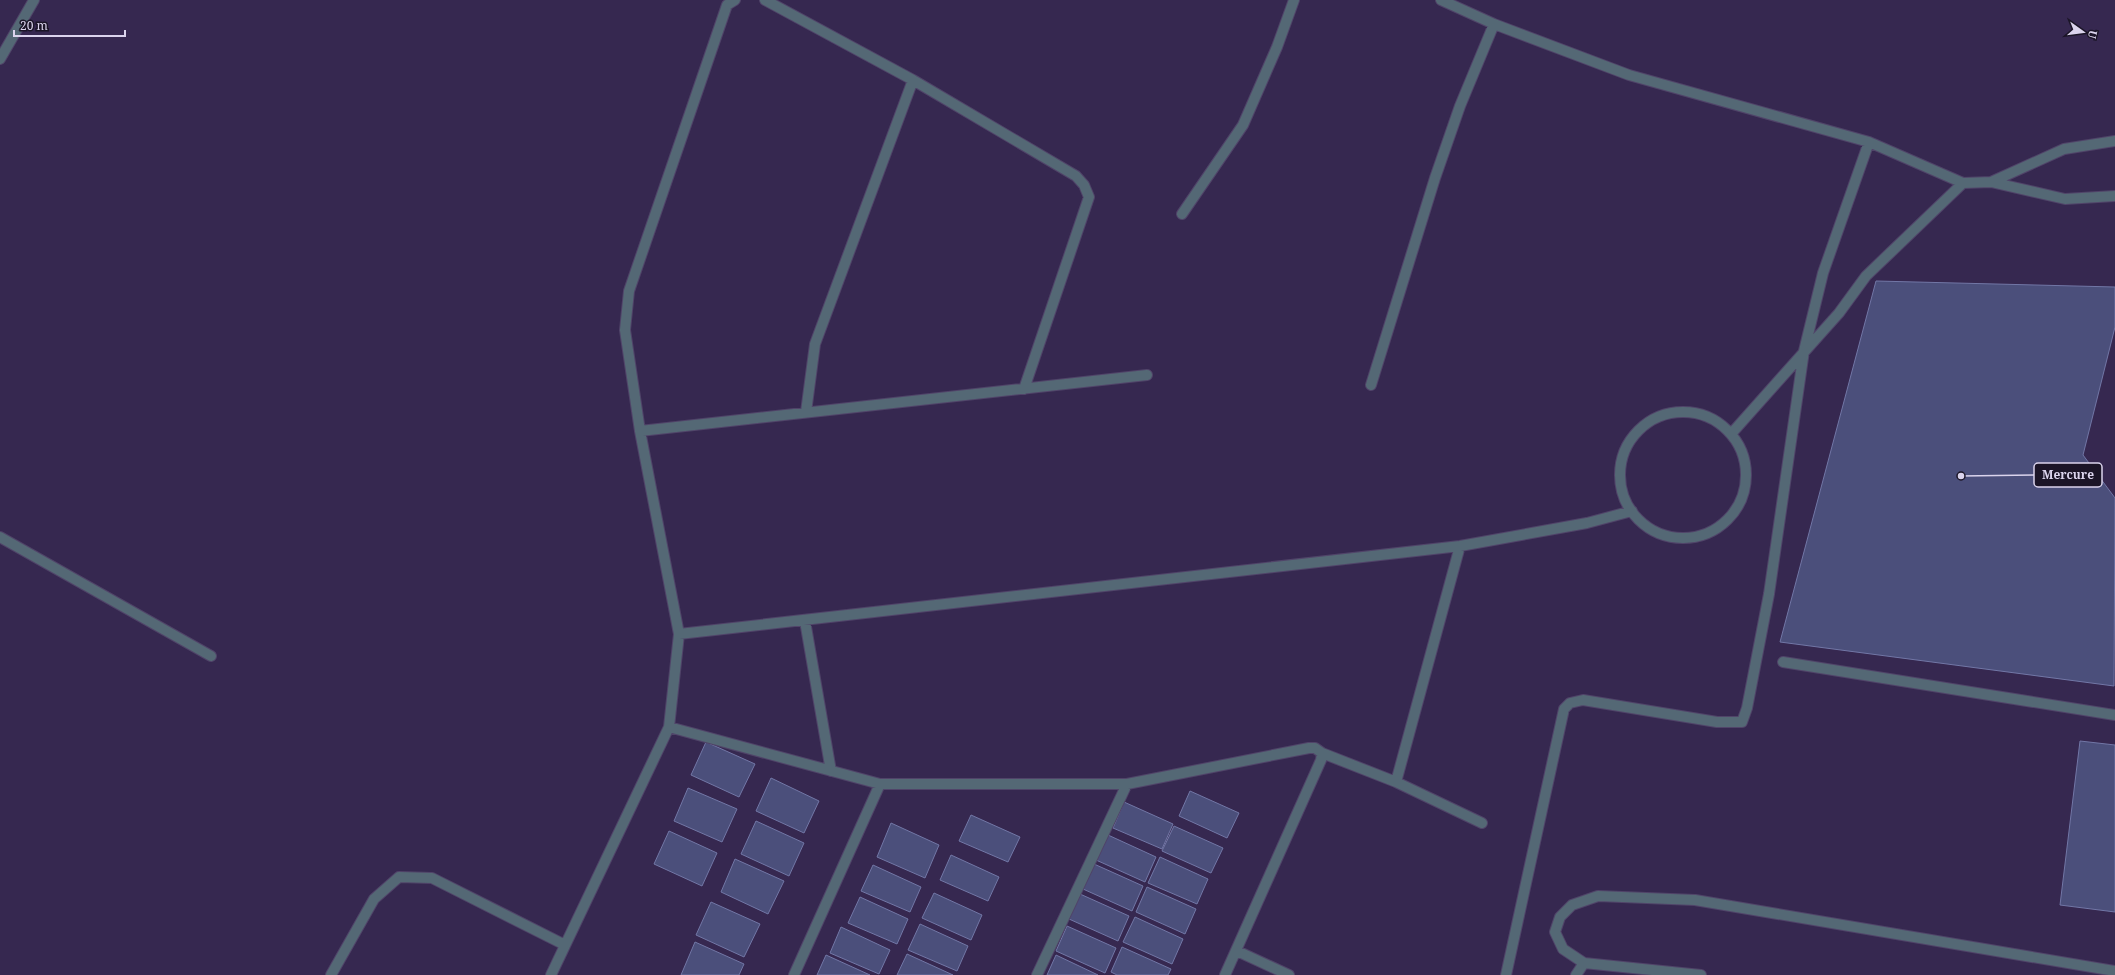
<svg xmlns="http://www.w3.org/2000/svg" width="2115" height="975" font-family="'Noto Serif',serif">
<style>
.building{fill:#4b4f7b;stroke:#7277a6}
.lines{fill:none;stroke-linecap:round;stroke-linejoin:round}
.service-casing{stroke:#504469;stroke-width:12}
.minor-casing{stroke:#504469;stroke-width:12}
.service{stroke:#546875;stroke-width:10}
.minor{stroke:#546875;stroke-width:10}
.leader{fill:none;stroke:#dbd4ed;stroke-width:1.5}
.callout-dot{fill:#dbd4ed;stroke:#1b1527;stroke-width:1.5}
.callout{fill:#1b1527;stroke:#dbd4ed;stroke-width:1.5}
.callout-label{font-size:12px;text-anchor:middle;font-weight:bold;fill:#dbd4ed}
</style>
<rect width="100%" height="100%" fill="#362850"/>
<!-- building -->
<path class="building" d="M1876 281 2115 287V327L2083 455 2115 498 2114 686 1780 642Z
M2080 741 2115 745V912L2060 905Z
M706 742 755 764 739 797 691 775Z
M771 778 819 801 804 833 756 811Z
M688 788 737 809 722 842 674 821Z
M1190 791 1239 813 1227 838 1179 816Z
M1124 802 1173 824 1162 849 1113 828Z
M971 815 1020 837 1008 862 959 841Z
M756 821 804 843 789 876 741 854Z
M891 823 939 845 925 878 877 857Z
M1174 826 1223 848 1211 873 1162 851Z
M669 831 717 853 702 886 654 864Z
M1108 835 1156 857 1145 882 1096 860Z
M951 855 999 877 988 901 940 880Z
M1160 857 1208 879 1197 904 1148 883Z
M735 859 784 881 768 914 721 892Z
M1094 864 1143 886 1132 911 1083 889Z
M873 865 921 887 910 912 861 891Z
M1147 887 1196 909 1185 934 1136 912Z
M934 893 982 915 971 940 922 918Z
M1080 894 1129 916 1118 941 1069 919Z
M860 897 908 919 897 944 848 923Z
M711 902 760 924 744 957 696 935Z
M1135 917 1183 939 1172 964 1123 942Z
M920 924 968 946 957 971 908 950Z
M1067 926 1116 948 1105 973 1056 951Z
M841 927 890 950 879 974 830 953Z
M695 942 744 964 739 975H681Z
M1122 947 1171 969 1168 975H1117L1111 972Z
M907 954 953 975H897Z
M826 955 870 975H817Z
M1056 955 1098 975H1047Z"/>
<g class="lines">
<defs>
<path id="service" d="M1576 975 1584 963
M1701 975 1584 963 1563 949 1555 932 1560 917 1572 905 1598 896 1695 900 2115 971"/>
<path id="minor" d="M765 0 913 80 1076 176 1084 185 1089 197 1024 389
M1441 0 1494 24 1629 75 1869 142 1963 183 1991 182 2065 199 2115 196
M0 59 34 0
M1991 182 2064 149 2115 141
M1182 214 1243 125 1277 47 1294 0
M1371 385 1435 178 1460 106 1494 24
M806 412 815 344 913 80
M1620 475a63 63 0 1 1 126 0a63 63 0 1 1-126 0Z
M640 431 1147 375
M1731 434 1839 313 1866 276 1963 183
M0 537 211 656
M805 621 831 771
M679 634 640 431 625 330 629 291 727 5 735 0
M1783 662 2115 715
M669 727 880 784H1127L1309 748H1315L1322 753 1321 760 1225 975
M1322 753 1396 782 1460 546
M1396 782 1482 823
M1237 951 1289 975
M331 975 374 899 399 877 432 878 565 945
M551 975 669 727 679 634 1460 546 1587 523 1632 511
M794 975 880 784
M1037 975 1127 784
M1506 975 1564 709 1570 703 1583 700 1717 722H1742L1747 708 1769 594 1804 351 1823 273 1869 142"/>
</defs>
<!-- service casing -->
<use href="#service" class="service-casing"/>
<!-- minor casing -->
<use href="#minor" class="minor-casing"/>
<!-- service -->
<use href="#service" class="service"/>
<!-- minor -->
<use href="#minor" class="minor"/>
</g>
<!-- callouts -->
<path class="leader" d="M1961 476L2034 475"/>
<circle class="callout-dot" cx="1961" cy="476" r="4"/>
<rect class="callout" x="2034" y="463" width="68" height="24" rx="4"/>
<g class="callout-label">
<text x="2068" y="479">Mercure</text>
</g>
<!-- north arrow -->
<g transform="translate(2083 32) rotate(104)" stroke="#1b1527" stroke-width="3" paint-order="stroke">
<path d="M0-3L7 15L0 10L-7 15Z" fill="#dbd4ed"/>
<text y="-6" font-size="11" font-weight="bold" text-anchor="middle" fill="#dbd4ed">U</text>
</g>
<!-- scale -->
<path d="M14 30v6h111v-6" fill="none" stroke="#dbd4ed" stroke-width="2"/>
<text x="20" y="30" font-size="12" fill="#dbd4ed" stroke="#1b1527" stroke-width="3" paint-order="stroke">20 m</text>
</svg>
